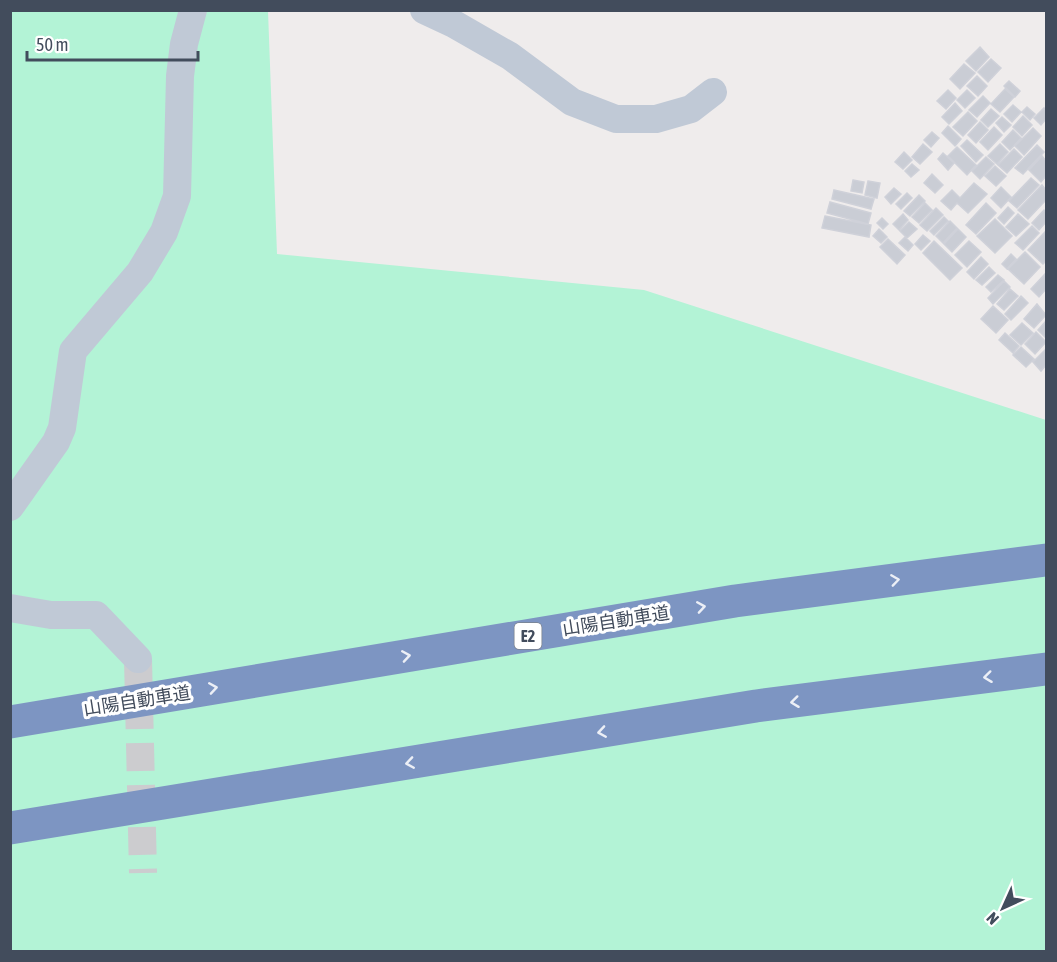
<svg xmlns="http://www.w3.org/2000/svg" width="1057" height="962" font-family="'Asap Condensed','Noto Sans JP',sans-serif">
<style>
.green{fill:#b3f3d6}
.building{fill:#cacdd5;stroke:#cfd1d9;stroke-width:1.5}
.lines{fill:none;stroke-linecap:round;stroke-linejoin:round}
.minor-tunnel{stroke:#cccccf;stroke-width:28;stroke-dasharray:28 14;stroke-linecap:butt}
.minor{stroke:#c0c9d6;stroke-width:28}
.highway{stroke:#7d95c2;stroke-width:33}
.oneway{stroke:#eceff6}
.labels{text-anchor:middle;stroke-width:6;stroke-linejoin:round;paint-order:stroke}
.shield{fill:#fff;stroke:#7b828d;stroke-width:1.5}
.shield-label{font-size:16px;font-weight:bold;fill:#424c5c}
.street-label{font-size:18px;fill:#424c5c;stroke:#fff}
</style>
<rect width="100%" height="100%" fill="#efecec"/>
<!-- green -->
<path class="green" d="M10 11H268L277 254 644 290 1046 420V951H11Z"/>
<!-- building -->
<path class="building" d="M980 47 989 57 976 71 966 61Z
M991 59 1001 68 988 82 978 72Z
M964 64 975 73 960 89 950 79Z
M977 76 987 86 978 96 967 86Z
M1009 81 1020 91 1015 97 1004 86Z
M1005 89 1014 97 1000 112 991 104Z
M948 90 956 98 946 109 937 101Z
M967 90 975 98 965 108 957 100Z
M983 96 990 103 977 117 969 110Z
M955 103 962 111 949 124 942 117Z
M1013 105 1021 112 1012 122 1004 114Z
M1027 107 1035 114 1030 120 1022 112Z
M1044 108 1046 111V119L1041 125 1034 118Z
M991 109 999 116 988 127 981 120Z
M968 112 977 121 963 136 953 127Z
M1023 116 1032 125 1022 136 1013 127Z
M1002 117 1011 125 1004 132 996 123Z
M980 122 988 130 976 143 968 135Z
M948 126 961 139 955 146 942 133Z
M994 127 1002 135 988 150 980 142Z
M1033 128 1041 136 1024 155 1015 146Z
M1013 130 1021 138 1010 150 1002 142Z
M932 132 939 138 931 147 924 140Z
M967 140 983 155 976 162 961 146Z
M923 144 932 152 920 164 912 157Z
M1000 144 1008 152 997 164 988 156Z
M1037 145 1044 152 1023 174 1015 168Z
M957 147 976 165 967 175 948 156Z
M1014 149 1022 157 1007 173 998 165Z
M904 152 912 160 903 169 895 162Z
M943 153 954 163 948 170 938 159Z
M1042 156 1046 161V176L1041 182 1029 170Z
M986 157 994 164 980 179 972 171Z
M912 164 919 170 911 177 905 171Z
M995 166 1006 176 996 186 985 176Z
M932 174 943 185 935 193 924 183Z
M1031 178 1039 185 1017 208 1009 201Z
M853 180 864 182 862 193 851 191Z
M868 181 880 183 877 198 865 195Z
M974 183 987 194 968 213 957 203 951 210 941 201 952 190 960 198Z
M1042 185 1046 190V200L1028 219 1018 210Z
M1001 187 1011 197 1001 208 991 198Z
M894 188 901 194 891 204 885 197Z
M834 190 874 199 871 209 832 199Z
M907 193 912 198 901 209 896 204Z
M919 195 925 201 910 216 904 211Z
M830 202 871 213 868 224 827 213Z
M925 203 932 210 919 223 912 217Z
M986 203 996 213 976 234 966 225Z
M1008 207 1014 213 1004 224 998 218Z
M936 208 943 215 927 231 920 225Z
M1044 210 1046 212V222L1039 230 1032 223Z
M903 214 908 220 899 230 893 224Z
M1018 214 1029 224 1016 236 1006 227Z
M825 216 871 225 869 237 822 228Z
M944 217 948 221 934 235 930 231Z
M882 218 888 224 883 229 877 223Z
M995 219 1012 236 995 253 977 236Z
M950 221 957 228 943 243 936 236Z
M909 222 917 229 907 238 900 231Z
M1032 226 1039 233 1023 250 1015 243Z
M879 229 887 237 881 243 873 236Z
M958 229 966 237 952 252 944 244Z
M1046 231V261L1043 264 1028 250Z
M923 235 930 241 921 250 915 244Z
M905 237 913 245 908 251 899 243Z
M888 239 905 255 897 264 880 247Z
M934 241 962 268 950 280 923 253Z
M969 241 981 252 967 267 955 255Z
M1025 252 1040 267 1024 284 1008 269Z
M1011 254 1016 259 1007 269 1002 264Z
M981 257 988 264 974 279 967 272Z
M989 267 995 273 982 285 976 280Z
M1046 273V289L1039 297 1031 289Z
M998 275 1004 280 991 292 986 287Z
M1004 281 1010 287 993 304 988 298Z
M1010 289 1018 296 1004 310 997 304Z
M1021 296 1028 303 1011 320 1005 314Z
M1037 304 1046 315 1034 328 1024 319Z
M993 306 1008 320 996 333 981 319Z
M1046 321V338L1038 330Z
M1022 323 1033 333 1021 345 1010 335Z
M1036 332 1046 342 1035 354 1025 344Z
M1005 333 1019 346 1013 353 999 340Z
M1021 347 1034 359 1026 367 1013 355Z
M1045 350 1046 352V365L1041 371 1033 362Z"/>
<g class="lines">
<!-- minor-tunnel -->
<path class="minor-tunnel" d="M138 659 143 873"/>
<!-- minor -->
<path class="minor" d="M424 10 454 24 510 56 572 102 616 119H656L691 109 713 92
M10 507 56 442 62 428 73 351 140 272 164 232 177 196 180 76 184 44 193 10
M10 608 51 615H96L138 659"/>
<!-- highway -->
<path class="highway" d="M10 722 735 601 1046 560
M10 828 756 706 1046 669"/>
</g>
<!-- one-way arrows -->
<defs><path id="oneway-chevron" d="M-2-3.5L2.5 0L-2 3.5" fill="none" stroke-width="1.6" stroke-linecap="round" stroke-linejoin="round" transform="scale(1.5)"/></defs>
<g class="oneway">
<use href="#oneway-chevron" transform="translate(895 580) rotate(-8)"/>
<use href="#oneway-chevron" transform="translate(701 607) rotate(-9)"/>
<use href="#oneway-chevron" transform="translate(406 656) rotate(-9)"/>
<use href="#oneway-chevron" transform="translate(988 677) rotate(173)"/>
<use href="#oneway-chevron" transform="translate(213 688) rotate(-9)"/>
<use href="#oneway-chevron" transform="translate(795 702) rotate(173)"/>
<use href="#oneway-chevron" transform="translate(602 732) rotate(171)"/>
<use href="#oneway-chevron" transform="translate(410 763) rotate(171)"/>
</g>
<g class="labels">
<!-- shield labels -->
<rect class="shield" x="514.5" y="623" width="27" height="26" rx="4.5"/>
<g class="shield-label">
<text x="528" y="642">E2</text>
</g>
<!-- street labels -->
<g class="street-label">
<text transform="translate(616 621) rotate(-9)" y="6">山陽自動車道</text>
<text transform="translate(137 701) rotate(-9)" y="6">山陽自動車道</text>
</g>
</g>
<!-- border -->
<rect width="1057" height="962" fill="none" stroke="#424c5c" stroke-width="24"/>
<!-- north arrow -->
<g transform="translate(1003 908) rotate(225)" stroke="#ffffff" stroke-width="4.5" paint-order="stroke">
<path d="M0-4.5L10 22L0 15L-10 22Z" fill="#424c5c"/>
<text y="-9" font-size="16" font-weight="bold" text-anchor="middle" fill="#424c5c">N</text>
</g>
<!-- scale -->
<path d="M27 51v9h171v-9" fill="none" stroke="#424c5c" stroke-width="3"/>
<text x="36" y="51" font-size="18" fill="#424c5c" stroke="#ffffff" stroke-width="4.5" paint-order="stroke">50 m</text>
</svg>
